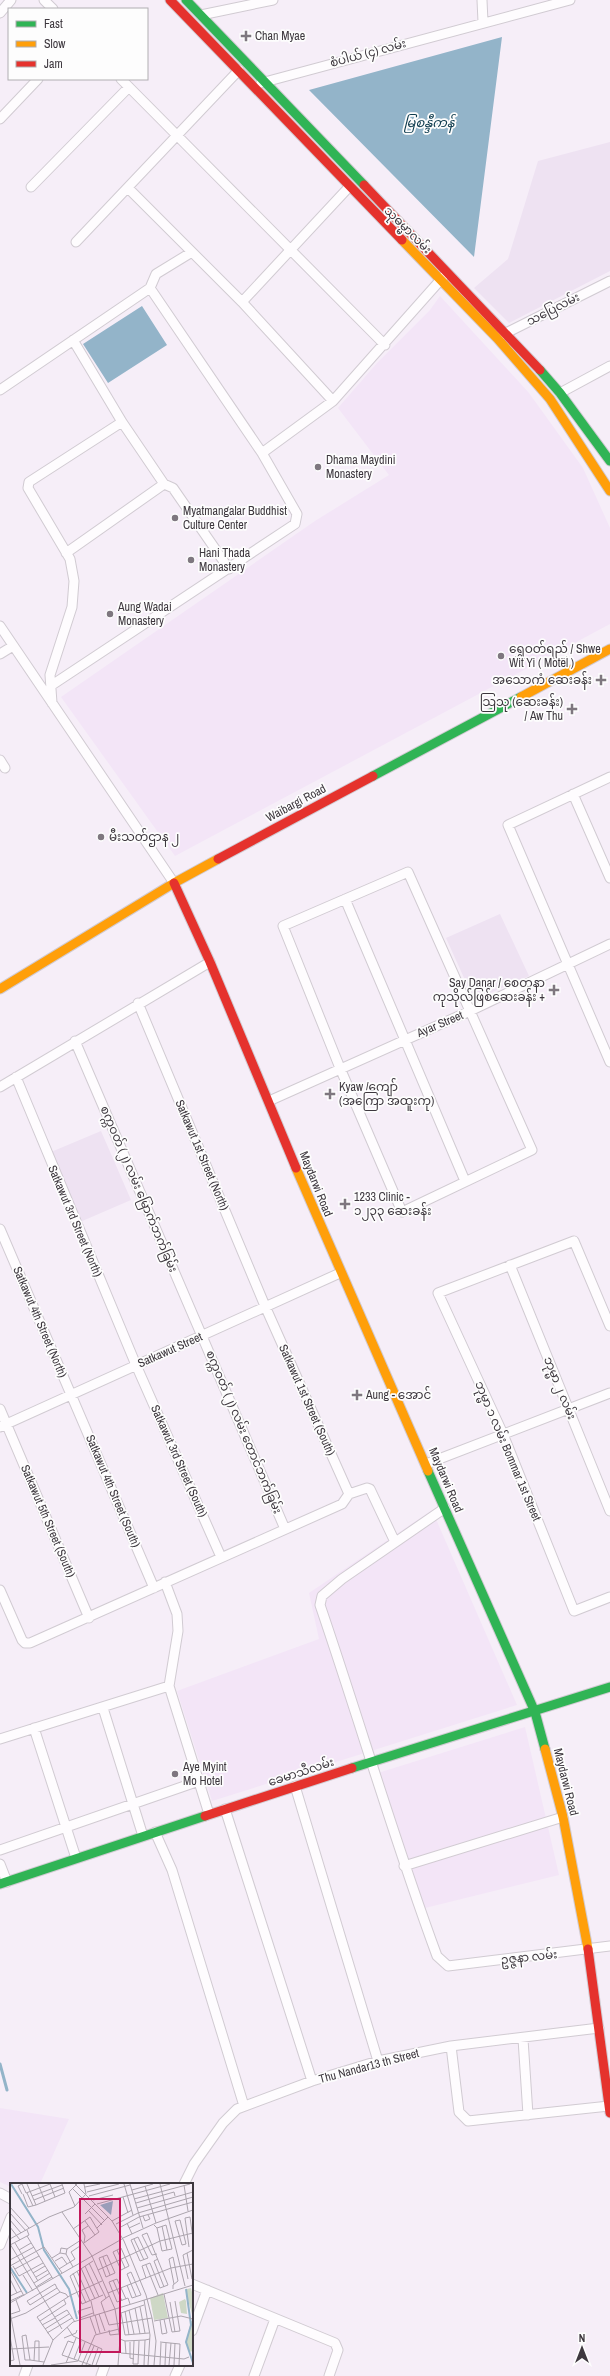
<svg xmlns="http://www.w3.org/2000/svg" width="610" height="2376" font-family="'Archivo Narrow','Noto Sans Myanmar',sans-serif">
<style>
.built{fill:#f3e5f7}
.education{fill:#eee2f2}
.water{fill:#93b4c9}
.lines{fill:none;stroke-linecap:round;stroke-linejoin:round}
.stream{stroke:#93b4c9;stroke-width:3}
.street-casing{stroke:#d1cbd2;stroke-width:11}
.fast-casing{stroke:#d1cbd2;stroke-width:11}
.slow-casing{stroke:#d1cbd2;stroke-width:11}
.jam-casing{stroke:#d1cbd2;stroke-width:11}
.street{stroke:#fefcfe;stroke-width:9}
.fast{stroke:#30b455;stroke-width:9}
.slow{stroke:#ff9f0a;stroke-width:9}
.jam{stroke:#e5322d;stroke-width:9}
.poi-dot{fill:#7e777f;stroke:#fdfdfd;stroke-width:1.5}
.labels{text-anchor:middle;stroke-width:3.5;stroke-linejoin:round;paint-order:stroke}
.poi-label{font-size:12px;fill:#3d373e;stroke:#fdfdfd;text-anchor:start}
.street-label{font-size:12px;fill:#3d373e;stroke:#fdfdfd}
.water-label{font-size:13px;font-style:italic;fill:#0c3a4d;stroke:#fdfdfd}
.inset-river{fill:none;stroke:#93b4c9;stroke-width:2}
.inset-road{fill:none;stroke:#aca5ae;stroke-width:1}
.view{fill:#c2185b;fill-opacity:0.15;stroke:#c2185b;stroke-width:2}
.inset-edge{fill:none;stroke:#3d373e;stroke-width:2}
</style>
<rect width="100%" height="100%" fill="#f6eef8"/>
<!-- built -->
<path class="built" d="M440 296 529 393 583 468 610 528V624L175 856 61 697 315 521 389 475 338 408 377 363 430 310Z
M432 1510 517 1705 212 1801 177 1691 319 1639 309 1593Z
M525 1727 559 1875 417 1910 378 1773Z
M0 2108 69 2119 40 2184H11V2187L0 2182Z"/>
<!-- education -->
<path class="education" d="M610 142V271L509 323 474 288 508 259 538 161Z
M500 914 529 976 474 1000 446 938Z
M101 1131 131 1200 80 1222 51 1152Z"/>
<!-- water -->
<path class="water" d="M502 37 474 257 309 90Z
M142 306 167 345 108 383 83 344Z"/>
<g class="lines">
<!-- stream -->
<path class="stream" d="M0 2064 7 2090"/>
<defs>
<path id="street" d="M44 0 53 9
M482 0 483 22
M0 13 11 0
M201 15 273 0
M121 79 385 345
M261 83 570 0
M0 119 38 79
M31 187 129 87
M128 188 242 302 333 401
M76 242 239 70
M150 288 156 274 192 252
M242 302 349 187
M502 335 610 281
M73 340 122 422 164 484 173 488 229 569
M0 390 150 288 262 453 297 514 295 524 52 685
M560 393 610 366
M262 453 333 401 444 276
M66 553 164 484
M0 626 174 883
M0 654 13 646
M52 703 50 675 72 607 74 581 70 559 28 488 29 482 122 422
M0 760 5 768
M610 777 508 825 610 1062
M573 794 610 878
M408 872 532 1150 402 1212 340 1068 283 926Z
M345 899 465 1181
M138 1003 265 1306 349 1494
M75 1041 285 1529
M16 1077 136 1365 221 1557
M0 1087 210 962
M269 1101 470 1011 610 944
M0 1229 154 1588
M510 1265 610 1511
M610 1326 574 1241 438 1293 503 1434 574 1611 610 1597
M0 1409 89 1618
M0 1427 340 1273
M426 1464 610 1393
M349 1494 367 1488 370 1489 395 1542
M445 1508 342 1579 322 1596 320 1605C360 1722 394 1840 437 1956L448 1966 610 1946
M165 1582 177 1614 178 1631 169 1686 209 1814
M0 1590 22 1640 25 1643H30L342 1504 349 1494
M103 1708 143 1836
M34 1728 76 1858
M0 1739 169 1686
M295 1786 378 2061
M225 1809 312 2081
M155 1832 172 1870 244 2106
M0 1850 199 1781
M0 1864 7 1882
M404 1866 563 1817
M523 2039 528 2115
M451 2046 459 2112 468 2121 609 2106
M184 2184 194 2164 223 2123 237 2109 312 2081 378 2061 451 2046 599 2028
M0 2193 11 2199
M0 2245 11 2217
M192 2284 335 2343 338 2350 329 2376
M192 2331 207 2290
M24 2376 28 2365
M101 2376 105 2365
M175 2376 180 2365
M254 2376 275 2319"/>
<path id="fast" d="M186 0 364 185
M540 370 560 393 610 461
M373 776 521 697
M428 1471 535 1712 545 1749
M352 1768 610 1687
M0 1884 205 1816"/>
<path id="slow" d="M402 240 497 338 550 399 610 491
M521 697 610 649
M0 989 174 883 218 859
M296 1168 428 1471
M545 1749 563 1817 588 1949"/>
<path id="jam" d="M170 0 402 240
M364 185 540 370
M218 859 373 776
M174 883 210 962 296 1168
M205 1816 352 1768
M588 1949 610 2113"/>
</defs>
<!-- street casing -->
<use href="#street" class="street-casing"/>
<!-- fast casing -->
<use href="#fast" class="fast-casing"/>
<!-- slow casing -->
<use href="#slow" class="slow-casing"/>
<!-- jam casing -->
<use href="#jam" class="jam-casing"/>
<!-- street -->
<use href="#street" class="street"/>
<!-- fast -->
<use href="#fast" class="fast"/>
<!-- slow -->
<use href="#slow" class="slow"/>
<!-- jam -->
<use href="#jam" class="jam"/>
</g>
<!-- markers -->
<g class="poi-dot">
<path d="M244 30h4v4h4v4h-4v4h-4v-4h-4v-4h4z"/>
<circle cx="318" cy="467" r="4"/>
<circle cx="175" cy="518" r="4"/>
<circle cx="191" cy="560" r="4"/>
<circle cx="110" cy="614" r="4"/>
<circle cx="501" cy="656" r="4"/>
<path d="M599 674h4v4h4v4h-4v4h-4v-4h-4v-4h4z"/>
<path d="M570 703h4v4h4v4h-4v4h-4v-4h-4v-4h4z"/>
<circle cx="101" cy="837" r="4"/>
<path d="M552 984h4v4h4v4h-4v4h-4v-4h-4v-4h4z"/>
<path d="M328 1088h4v4h4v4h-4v4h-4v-4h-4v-4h4z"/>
<path d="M343 1198h4v4h4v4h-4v4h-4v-4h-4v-4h4z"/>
<path d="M355 1389h4v4h4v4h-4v4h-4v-4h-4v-4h4z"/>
<circle cx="175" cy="1774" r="4"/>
</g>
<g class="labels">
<!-- poi labels -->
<g class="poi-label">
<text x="255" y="40">Chan Myae</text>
<text x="326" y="464">Dhama Maydini<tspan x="326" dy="14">Monastery</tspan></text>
<text x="183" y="515">Myatmangalar Buddhist<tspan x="183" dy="14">Culture Center</tspan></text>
<text x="199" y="557">Hani Thada<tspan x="199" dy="14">Monastery</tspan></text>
<text x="118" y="611">Aung Wadai<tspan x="118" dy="14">Monastery</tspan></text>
<text x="509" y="653">ရွှေဝတ်ရည် / Shwe<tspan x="509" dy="14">Wit Yi ( Motel )</tspan></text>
<text x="592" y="684" text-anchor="end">အသောကံ ဆေးခန်း</text>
<text x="563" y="706" text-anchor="end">သြသု (ဆေးခန်း)<tspan x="563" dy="14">/ Aw Thu</tspan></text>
<text x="109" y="841">မီးသတ်ဌာန ၂</text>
<text x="545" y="987" text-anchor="end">Say Danar / စေတနာ<tspan x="545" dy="14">ကုသိုလ်ဖြစ်ဆေးခန်း +</tspan></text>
<text x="339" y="1091">Kyaw /ကျော်<tspan x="339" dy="14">(အကြော အထူးကု)</tspan></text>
<text x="354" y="1201">1233 Clinic -<tspan x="354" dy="14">၁၂၃၃ ဆေးခန်း</tspan></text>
<text x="366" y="1399">Aung - အောင်</text>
<text x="183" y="1771">Aye Myint<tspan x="183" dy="14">Mo Hotel</tspan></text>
</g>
<!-- street labels -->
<g class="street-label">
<text transform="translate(368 53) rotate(-15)" y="4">စံပါယ် (၄) လမ်း</text>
<text transform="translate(408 230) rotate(45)" y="4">သုဓမ္မာလမ်း</text>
<text transform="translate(553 309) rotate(-27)" y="4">သပြေလမ်း</text>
<text transform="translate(296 803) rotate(-28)" y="4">Waibargi Road</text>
<text transform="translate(440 1024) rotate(-23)" y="4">Ayar Street</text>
<text transform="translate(202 1155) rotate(67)" y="4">Satkawut 1st Street (North)</text>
<text transform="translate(316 1184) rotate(68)" y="4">Maydarwi Road</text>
<text transform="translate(139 1189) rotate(67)" y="4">စက္ကဝတ် (၂) လမ်း မြောက်ဘက်ခြမ်း</text>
<text transform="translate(75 1221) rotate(67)" y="4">Satkawut 3rd Street (North)</text>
<text transform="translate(40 1322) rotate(67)" y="4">Satkawut 4th Street (North)</text>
<text transform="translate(170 1350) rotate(-24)" y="4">Satkawut Street</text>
<text transform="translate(560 1388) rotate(68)" y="4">ဘုမ္မာ ၂ လမ်း</text>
<text transform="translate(307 1400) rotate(66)" y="4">Satkawut 1st Street (South)</text>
<text transform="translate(244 1432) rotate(67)" y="4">စက္ကဝတ် (၂) လမ်း တောင်ဘက်ခြမ်း</text>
<text transform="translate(508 1451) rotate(67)" y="4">ဘုမ္မာ ၁ လမ်း Bommar 1st Street</text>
<text transform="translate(179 1461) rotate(66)" y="4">Satkawut 3rd Street (South)</text>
<text transform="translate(446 1480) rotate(67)" y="4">Maydarwi Road</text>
<text transform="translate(113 1491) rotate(67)" y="4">Satkawut 4th Street (South)</text>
<text transform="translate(48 1521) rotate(67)" y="4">Satkawut 5th Street (South)</text>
<text transform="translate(301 1772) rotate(-18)" y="4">ခေမာသီလမ်း</text>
<text transform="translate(566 1782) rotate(76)" y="4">Maydarwi Road</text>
<text transform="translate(529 1957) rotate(-6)" y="4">ဥဇ္ဇနာ လမ်း</text>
<text transform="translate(369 2066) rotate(-15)" y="4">Thu Nandar13 th Street</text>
</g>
<!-- water labels -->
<g class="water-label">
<text x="429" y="127">မြစန္ဒီ‌ကန်</text>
</g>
</g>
<!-- overview -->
<g transform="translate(10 2183)">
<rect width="183" height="183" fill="#f6eef8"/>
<path d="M181 105 183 113V135L177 113V106ZM153 110 158 135 144 137 140 115ZM175 116 176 118 177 131 171 130 169 119ZM181 138H183V168L179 169 176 159Z" fill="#ced8c6"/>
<path d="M103 18 101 32 90 22Z" fill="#93b4c9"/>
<path class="inset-river" d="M1 1 28 44 34 67 59 106 67 136M0 84 17 110M176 106 181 142 176 159 183 180"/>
<path class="inset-road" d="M12 1 16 10 40 1M12 1 8 3 12 11M17 1 26 22 55 10 52 1M28 1 35 18M40 1 45 14M65 1 102 38 114 58 136 112 142 135 146 158 144 182M114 1 123 32M120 1 133 45M150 1 175 103M174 2 178 28M135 3 146 40M75 4 90 1M62 5 95 38M122 7 143 1M77 9 109 1M17 10 23 23M13 11 18 24 26 22M22 13 52 2M79 13 120 2M113 14 118 30M124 16 180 1M24 17 54 5M83 17 103 12M126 20 164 9 165 13M87 21 160 1M65 23 59 9 67 1M0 24 19 45M127 25 183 9M79 28 92 42M52 29 82 73 105 126 110 156 108 182M0 30 16 48M75 31 85 21M133 33 135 38 140 36 138 32M0 37 11 50M170 37 176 61 172 62 165 38ZM75 38 85 52M102 38 122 27M117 40 122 51M106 41 128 30 183 14M144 42 147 45 152 68 162 66 156 42 147 45M152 43 157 67M0 44 10 57M87 45 98 34M109 45 129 34 183 19M119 45 130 40M63 46 80 34 89 49 74 60M137 50 132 52 142 72 147 71M17 53 43 96M128 54 138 75 130 78 121 57ZM113 55 146 40 183 27M0 56 39 34 64 24 76 11 74 1M124 56 134 77M5 60 14 75M74 60 75 53 72 47 78 43M0 61 52 146M0 62 19 52 17 47M179 64 175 35 180 34 183 56M111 65 119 83 111 87 103 69ZM57 66 71 57M9 67 21 60M107 67 115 85M177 70 182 96M56 71 63 84M97 72 105 90 96 94 89 75ZM93 74 100 92M14 75 28 98M42 75 50 70 51 65 57 66 56 71 50 70M148 76 144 78 154 104M0 77 24 64M45 78 52 74 57 81M83 78 60 93 72 121 93 112M79 80 96 115M136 82 148 112M0 83 34 64 52 90M3 83 9 93 33 80M75 83 89 114M71 85 85 116M5 86 29 73M49 86 65 76 61 69 70 63M0 87 14 113M88 87 150 58 183 50M67 88 80 118M23 90 35 83M63 90 76 120M13 92 23 108M26 94 38 87M136 95 132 83 140 80 150 105 158 102 137 50M0 96 7 110M178 96 173 72 183 67M103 97 112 118M24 100 40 90M117 102 122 115 131 112 121 89 117 91 126 113M26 104 42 94M47 105 20 122 17 118 45 101 47 105 50 109 56 111 58 114M163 106V102L168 98 163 74 159 76 164 101M98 110 161 85 183 81M154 111 162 149 170 148 165 118M0 113 11 108M99 113 91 119 99 142 142 135M116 116 107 96 99 99 107 119 118 115 120 121M134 117 140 152 138 182M0 118 13 112M81 118 84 132M160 119 165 149M0 120 112 56M130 124 135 150M125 125 130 151M119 127 124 151M115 128 119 152M0 129 10 182M1 131 10 128 6 117M89 131 95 148M85 132 90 150M45 134 57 127 65 139M80 134 86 151M70 135 83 130M0 136 16 130 50 109M71 137 68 128 81 124M150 137 152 151 157 150 154 136M30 138 56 121 54 117M144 138 171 133 183 136M32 142 45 135M57 144 63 153 92 166 86 182M35 146 59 131M99 147 100 152 109 151M37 150 62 135M16 152 20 177H15L12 153ZM115 152 111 130 134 122M115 152 139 150M0 153 4 177 0 178M54 155 66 150 67 147M110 156 115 158 135 157M43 157 27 134 61 112 92 98M115 158 116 171M120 159V175L124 176M150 159 170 161 169 182M64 160 58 158 52 172 81 182M0 166 39 164M111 170 174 176 179 174M64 176 71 158M20 177 34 179M24 178 25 158H29V178M68 178 75 159M56 180 66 155M123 181H128L129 158M123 181 124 158M33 182 43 157 63 139 183 102M41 182 68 178M72 182 85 152 109 146M76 182 84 163M82 182 88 165M134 182 135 157 140 156M150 182 151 160M155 182 156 160M159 182 161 160M164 182 165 160"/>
<path class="view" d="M70 16H110V169H70Z"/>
<rect width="183" height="183" class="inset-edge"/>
</g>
<!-- legend -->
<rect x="8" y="8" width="140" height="72" fill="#fdfdfd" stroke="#b0aeb1"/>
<rect x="16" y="21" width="20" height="6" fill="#30b455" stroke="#b0aeb1"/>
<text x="44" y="28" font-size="12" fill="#3d373e">Fast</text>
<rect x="16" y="41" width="20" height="6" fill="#ff9f0a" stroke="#b0aeb1"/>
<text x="44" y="48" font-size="12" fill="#3d373e">Slow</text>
<rect x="16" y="61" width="20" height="6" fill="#e5322d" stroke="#b0aeb1"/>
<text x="44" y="68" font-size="12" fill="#3d373e">Jam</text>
<!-- north arrow -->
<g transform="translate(582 2348)" stroke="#fdfdfd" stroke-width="3" paint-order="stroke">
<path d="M0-3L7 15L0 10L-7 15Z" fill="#3d373e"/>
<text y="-6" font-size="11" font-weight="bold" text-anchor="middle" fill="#3d373e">N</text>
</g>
</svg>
